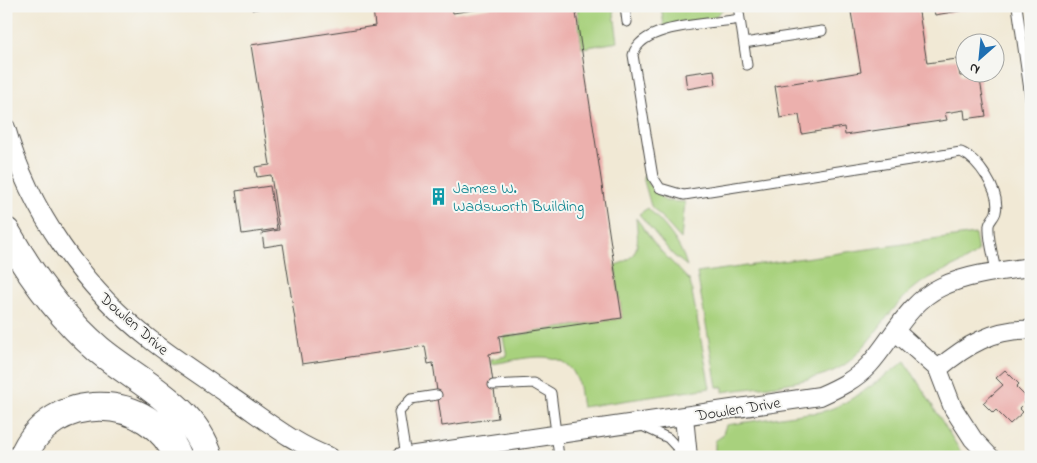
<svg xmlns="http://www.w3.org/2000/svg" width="1037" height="463" font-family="'Indie Flower',sans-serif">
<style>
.green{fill:#a8d17d;stroke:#6a7e54}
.building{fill:#ecb0ad}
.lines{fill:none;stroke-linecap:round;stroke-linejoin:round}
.lane-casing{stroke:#494844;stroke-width:11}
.street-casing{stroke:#494844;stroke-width:20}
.highway-casing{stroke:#494844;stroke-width:30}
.lane{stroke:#fff;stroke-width:9}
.street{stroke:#fff;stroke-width:18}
.highway{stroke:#fff;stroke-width:28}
.labels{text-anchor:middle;stroke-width:4;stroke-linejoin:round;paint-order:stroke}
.culture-label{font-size:16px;fill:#0d838f;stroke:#f6f6f2;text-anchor:start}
.street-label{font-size:16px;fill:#2b2b2b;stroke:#f6f6f2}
</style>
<rect width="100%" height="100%" fill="#f6f6f2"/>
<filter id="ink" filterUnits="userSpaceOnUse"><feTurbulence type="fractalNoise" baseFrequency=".02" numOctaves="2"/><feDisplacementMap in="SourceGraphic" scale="10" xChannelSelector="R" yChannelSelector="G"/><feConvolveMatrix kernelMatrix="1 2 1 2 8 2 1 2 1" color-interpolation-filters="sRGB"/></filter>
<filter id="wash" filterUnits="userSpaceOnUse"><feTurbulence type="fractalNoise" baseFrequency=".0096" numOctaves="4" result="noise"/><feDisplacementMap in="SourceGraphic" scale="20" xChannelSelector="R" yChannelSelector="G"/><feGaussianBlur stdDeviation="1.12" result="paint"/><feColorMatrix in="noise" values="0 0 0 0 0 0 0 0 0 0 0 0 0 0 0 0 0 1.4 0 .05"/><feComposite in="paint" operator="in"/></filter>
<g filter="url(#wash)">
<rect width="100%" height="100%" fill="#f1e9d5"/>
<!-- green -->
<path class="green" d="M577 6H613L618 42 582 48Z
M661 6H726L714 18 664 26Z
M645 174 649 185 665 201 685 202 681 239 651 206 643 177Z
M648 208C665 226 680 241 687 266L673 255 639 214Z
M636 218 658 248 690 281 710 388 582 407C580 398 580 385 576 377 562 345 519 360 492 364L491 359 507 356 503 337 622 318 615 265C642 258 638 240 636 218Z
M975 234 978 252C959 268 932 272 912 290 889 310 874 338 852 359 826 384 759 386 723 392V387H717L697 273Z
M905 361 964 457H715V441L722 436 726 425 808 413C838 415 880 379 905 361Z"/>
<g id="blocks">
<!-- building -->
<path class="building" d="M252 6H266L267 7 252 10Z
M390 6H452L453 13 499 6H575L622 318 499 336 501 352 489 354 498 418 442 426 433 363 428 364 425 346 302 364 283 244 264 247 262 233 279 230 271 175 257 177 255 167 270 165 251 45 375 26 373 9Z
M850 6H918L927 63 957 59 960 76 979 74 986 116 965 119 964 110 945 113 947 120 845 135 844 127 802 134 799 115 780 118 775 86 861 72Z
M933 6H977V8L935 15Z
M714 70 716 84 687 89 685 74Z
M270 186 277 229 242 234 236 191Z
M1005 370 1019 384 1016 387 1028 399 1019 408 1023 412 1010 424 996 410 993 413 983 403 1003 385 996 378Z"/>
</g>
</g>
<g filter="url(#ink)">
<use href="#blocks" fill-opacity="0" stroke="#494844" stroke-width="1"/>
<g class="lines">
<defs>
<path id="lane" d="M625 6 627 22
M738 6 747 65
M1017 6 1031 104
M740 19C713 24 641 23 633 55L653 177 660 188 684 195 961 152C978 159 1001 192 996 212 995 217 989 221 989 226 988 240 994 258 996 272
M744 43 822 31
M493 385 534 383 551 393 559 457
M642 426 668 438 685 456
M406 456 399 412 411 399 437 395"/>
<path id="street" d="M6 128C29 210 84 289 152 341 178 361 206 379 233 398 264 419 294 444 330 457
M895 331 938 369 953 408 973 439 990 457
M938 369C965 346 994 328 1031 330
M684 417 688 457
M401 457 820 396C838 388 855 380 869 365 892 340 908 302 941 287 968 274 1001 271 1031 267"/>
<path id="highway" d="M6 232C31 276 60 316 98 349 136 381 194 406 209 457
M23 457C50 389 151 391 178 457"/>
</defs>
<!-- lane casing -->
<use href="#lane" class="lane-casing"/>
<!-- street casing -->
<use href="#street" class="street-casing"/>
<!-- highway casing -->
<use href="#highway" class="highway-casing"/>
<!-- lane -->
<use href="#lane" class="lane"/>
<!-- street -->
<use href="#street" class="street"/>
<!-- highway -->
<use href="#highway" class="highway"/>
</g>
</g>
<!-- icons -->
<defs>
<symbol id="building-bare" viewBox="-9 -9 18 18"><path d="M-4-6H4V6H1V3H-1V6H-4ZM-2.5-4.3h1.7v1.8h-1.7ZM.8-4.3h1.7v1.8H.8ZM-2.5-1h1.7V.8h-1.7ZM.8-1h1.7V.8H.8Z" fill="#0f9aa8" stroke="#f6f6f2" stroke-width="2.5" paint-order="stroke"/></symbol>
</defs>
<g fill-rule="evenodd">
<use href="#building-bare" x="426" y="184" width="25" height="25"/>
</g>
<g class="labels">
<!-- culture labels -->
<g class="culture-label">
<text x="453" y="193">James W.<tspan x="453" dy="18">Wadsworth Building</tspan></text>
</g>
<!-- street labels -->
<g class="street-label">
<text transform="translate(135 323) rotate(41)" y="6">Dowlen Drive</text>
<text transform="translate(738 408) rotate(-9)" y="6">Dowlen Drive</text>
</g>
</g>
<!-- margin -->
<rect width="1037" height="463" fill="none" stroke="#f6f6f2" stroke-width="25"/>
<!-- north arrow -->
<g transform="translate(980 58) rotate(207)"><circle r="24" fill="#f6f6f2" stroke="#a5a5a2"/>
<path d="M0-4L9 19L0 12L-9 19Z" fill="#1f6fb2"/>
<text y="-8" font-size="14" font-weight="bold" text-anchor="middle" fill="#2b2b2b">N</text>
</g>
</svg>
